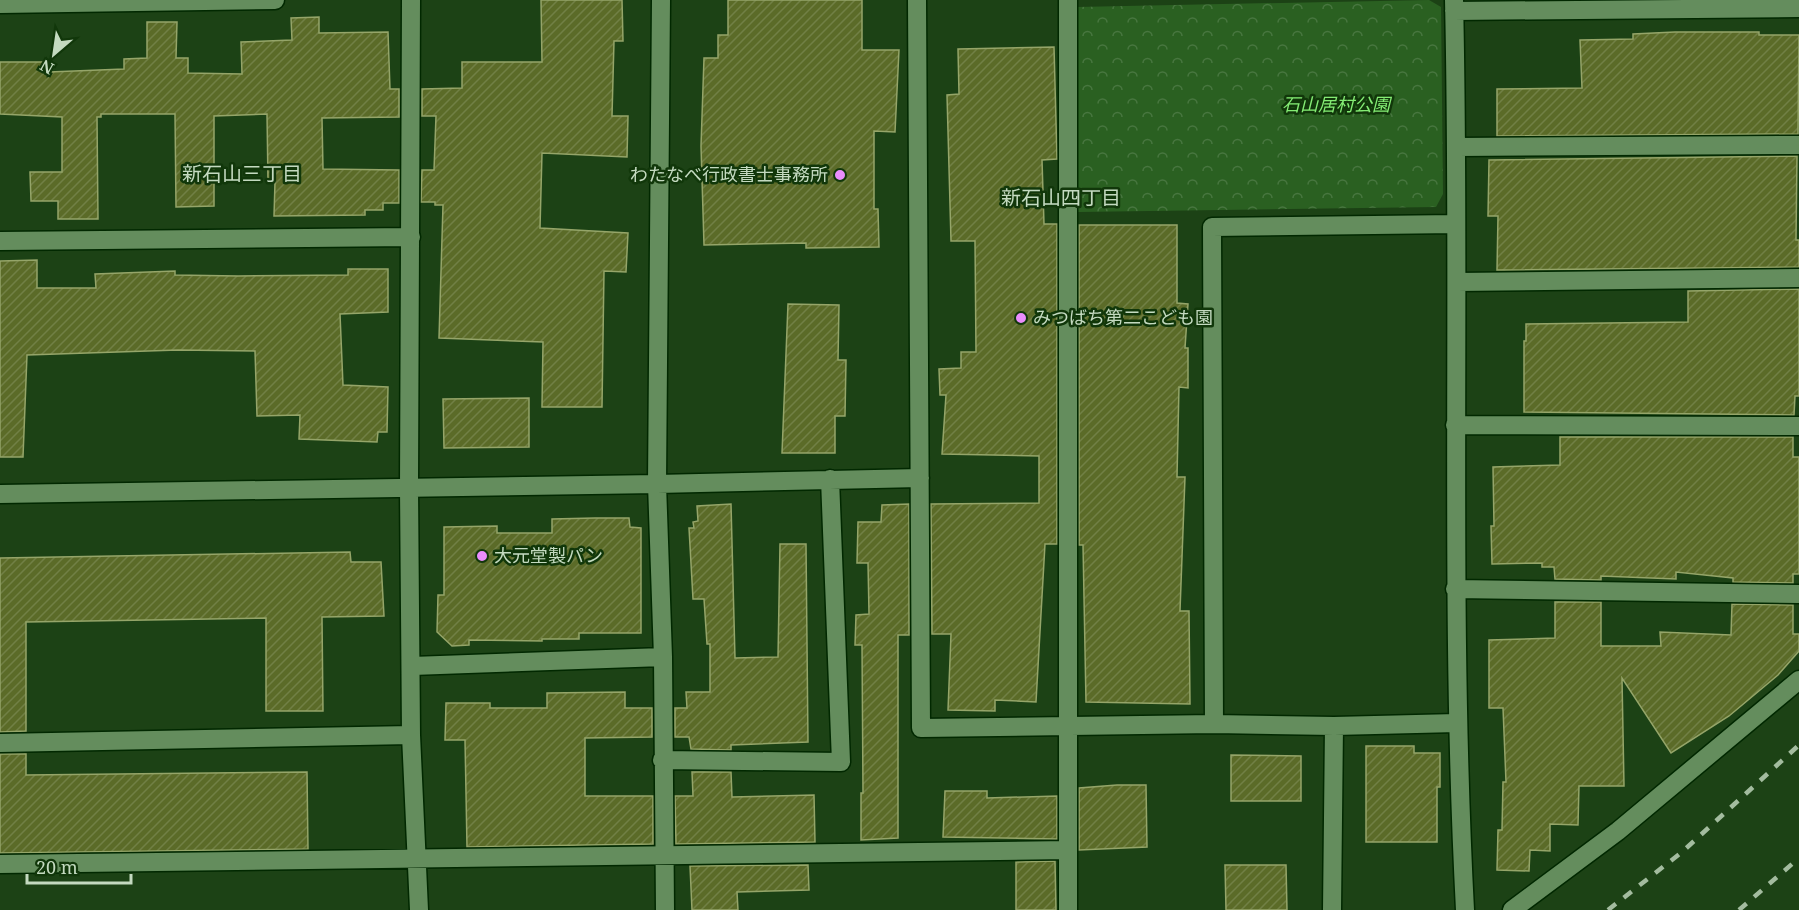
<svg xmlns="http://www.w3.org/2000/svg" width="1799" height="910" font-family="'Noto Serif','Noto Sans JP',serif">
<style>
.park{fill:url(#park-crowns)}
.building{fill:url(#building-hatch);stroke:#95a569;stroke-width:1.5}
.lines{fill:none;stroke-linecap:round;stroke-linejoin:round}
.street-casing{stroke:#012800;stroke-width:21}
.street{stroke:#648d5d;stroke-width:18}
.rail{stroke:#a3bc9f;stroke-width:4.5;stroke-dasharray:10 10;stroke-linecap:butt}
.poi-dot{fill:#ea8dfc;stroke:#11370a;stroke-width:2}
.labels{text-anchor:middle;stroke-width:5;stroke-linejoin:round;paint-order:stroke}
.park-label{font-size:18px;font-style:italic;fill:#84ec74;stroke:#11370a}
.poi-label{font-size:18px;fill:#c4dac0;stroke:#11370a;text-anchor:start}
.neighbourhood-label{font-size:20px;fill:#c4dac0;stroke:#11370a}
</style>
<defs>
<pattern id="park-crowns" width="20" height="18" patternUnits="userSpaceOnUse" patternTransform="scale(1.5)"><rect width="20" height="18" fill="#2a6021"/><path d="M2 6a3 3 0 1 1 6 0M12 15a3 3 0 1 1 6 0" fill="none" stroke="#47763f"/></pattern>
<pattern id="building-hatch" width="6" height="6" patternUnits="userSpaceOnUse" patternTransform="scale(1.5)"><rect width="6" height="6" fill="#5b6b28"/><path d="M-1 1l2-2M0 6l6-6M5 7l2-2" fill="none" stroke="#718045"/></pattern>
</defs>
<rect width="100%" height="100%" fill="#1c4215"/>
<!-- park -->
<path class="park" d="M1429 0 1441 7 1443 194 1436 207 1078 212 1077 7Z"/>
<!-- building -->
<path class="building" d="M541 0H622L623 41H614L612 116H628L627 157 542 153 540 228 628 233 626 272 604 271 602 407H542L543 342 439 338 443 205H435V202H421L422 170H434L436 116H422V89L462 88V62H542Z
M728 0H862V50H899L895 132 874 131V209H878L879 247 806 248V243L704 245 701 146 704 58H718V35H728Z
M319 17V33L388 32 390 89H399V117L322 118 323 169 399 170V203H383V210H365V215L274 216 275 182H268L267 114 214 116V206L176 207 175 114H101V117H97L98 219H58V201H31L30 172H62V117L0 114V62H49V72L124 69V59L147 58V22H177L176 58H188V73L242 74 241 42 292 40 291 18Z
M1675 32H1759V35H1799L1798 134 1497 136V89L1582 88 1580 40 1633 39V34Z
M1054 47 1057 159 1042 160 1044 224H1057V544H1045L1036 702 995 700V711L948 710 951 634H932L931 504 1039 503V456L942 454 946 395H940L939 369 961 368V352H976L975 241H951L947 95 959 94 958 49Z
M1797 156 1796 240H1799V267L1497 270 1498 216H1488L1489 160Z
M1079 225H1177V303L1188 304 1185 348H1188V388L1179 387 1177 477H1185L1180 611H1189L1190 704 1086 702 1083 545H1079Z
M37 260V288H96L95 274 175 271V275L238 276 348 275V269H388V312L340 314 343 385 388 387 387 432H378L377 442 299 439 300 415 257 416 255 351 178 350 27 355 23 457H0V261Z
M1799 289V396H1795L1794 415 1524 412V341H1526V324L1688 322V291Z
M788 304 839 305 838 360H846L845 416H835V453H782Z
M529 398V447L444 448 443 399Z
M1560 437H1793V457H1799V574H1793V583L1733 582V578L1676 572V579L1601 576V580L1555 579 1554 567H1542V563L1492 564 1491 526H1494L1493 467 1560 465Z
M731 504 735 658 778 657 780 544H806L808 742 731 745V750L691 749 689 737H675V708H687L686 692H710V644H707L704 599H693L689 528H694L693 522 698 521 697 506Z
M909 504V635H898V838L861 840V793H863L862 645H855L856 615 869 614 868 563H857L858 522H881L882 505Z
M595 518H629L630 527 641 528V633H579V639H542V641L469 640V645L452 646 437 632 438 595H444V527L497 526V533H552V519Z
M350 552 351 562H381L384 616 322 617 323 711H266V618L26 622V731L0 732V558Z
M1555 602H1601V646H1661L1660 632 1731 635 1732 604 1793 605V634H1799V651L1778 675 1729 716 1671 753 1622 678 1624 786H1579L1578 825 1550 824V851L1530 850 1529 871 1497 870 1498 830H1502L1503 782H1506L1503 708H1489V640L1555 638Z
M625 692V708H652V737L585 738V796H653V844L467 847 465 740H445L446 703H490V708H547V693Z
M1366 746H1414V753H1440V787H1437V842H1366Z
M0 754H26V775L307 772 308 849 0 853Z
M1231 755 1301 756V801H1231Z
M692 772H731L732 797 814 795 815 842 676 844 675 796H693Z
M1117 785H1146L1147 847 1079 850V788Z
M945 791H987V798L1057 796V839L943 837Z
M1055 861 1056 910H1016V862Z
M808 865 809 890 737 892 738 910H692L690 866Z
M1225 865H1286L1287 910H1226Z"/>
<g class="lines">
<defs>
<path id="street" d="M411 0 409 487 411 735 419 910
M917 0 921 728 1214 724 1334 726 1457 723
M1068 0V910
M1454 0C1461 303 1449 607 1465 910
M0 4 275 0
M1454 11 1799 8
M1457 147 1799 145
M0 241 411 237
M1457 282 1799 278
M1455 425 1799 426
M0 494 657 484 661 0
M1455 589 1799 594
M412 666 663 657
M1214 724 1212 227 1456 224
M0 743 411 735
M662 760 841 762 830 479
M0 864 1068 850
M665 910 663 657 657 484 920 478
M1332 910 1334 726
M1512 910 1618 831 1799 680"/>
</defs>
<!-- street casing -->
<use href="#street" class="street-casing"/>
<!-- street -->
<use href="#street" class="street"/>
<!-- rail -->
<path class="rail" d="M1608 910 1682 852 1799 745
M1739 910 1799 858"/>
</g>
<!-- markers -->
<g class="poi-dot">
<circle cx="840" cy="175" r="6"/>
<circle cx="1021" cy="318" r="6"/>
<circle cx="482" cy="556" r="6"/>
</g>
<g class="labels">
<!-- park labels -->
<g class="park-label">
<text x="1336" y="111">石山居村公園</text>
</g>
<!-- poi labels -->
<g class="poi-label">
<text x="828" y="181" text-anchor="end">わたなべ行政書士事務所</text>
<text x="1033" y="324">みつばち第二こども園</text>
<text x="494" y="562">大元堂製パン</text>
</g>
<!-- neighbourhood labels -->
<g class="neighbourhood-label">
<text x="242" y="181">新石山三丁目</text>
<text x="1061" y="205">新石山四丁目</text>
</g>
</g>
<!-- north arrow -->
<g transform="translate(54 54) rotate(209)" stroke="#11370a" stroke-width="4.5" paint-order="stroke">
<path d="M0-4.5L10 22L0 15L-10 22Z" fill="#c4dac0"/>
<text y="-9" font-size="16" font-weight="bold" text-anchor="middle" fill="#c4dac0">N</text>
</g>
<!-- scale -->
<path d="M27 874v9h104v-9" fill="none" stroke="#c4dac0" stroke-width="3"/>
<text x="36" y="874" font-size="18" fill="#c4dac0" stroke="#11370a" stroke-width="4.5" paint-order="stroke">20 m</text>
</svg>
